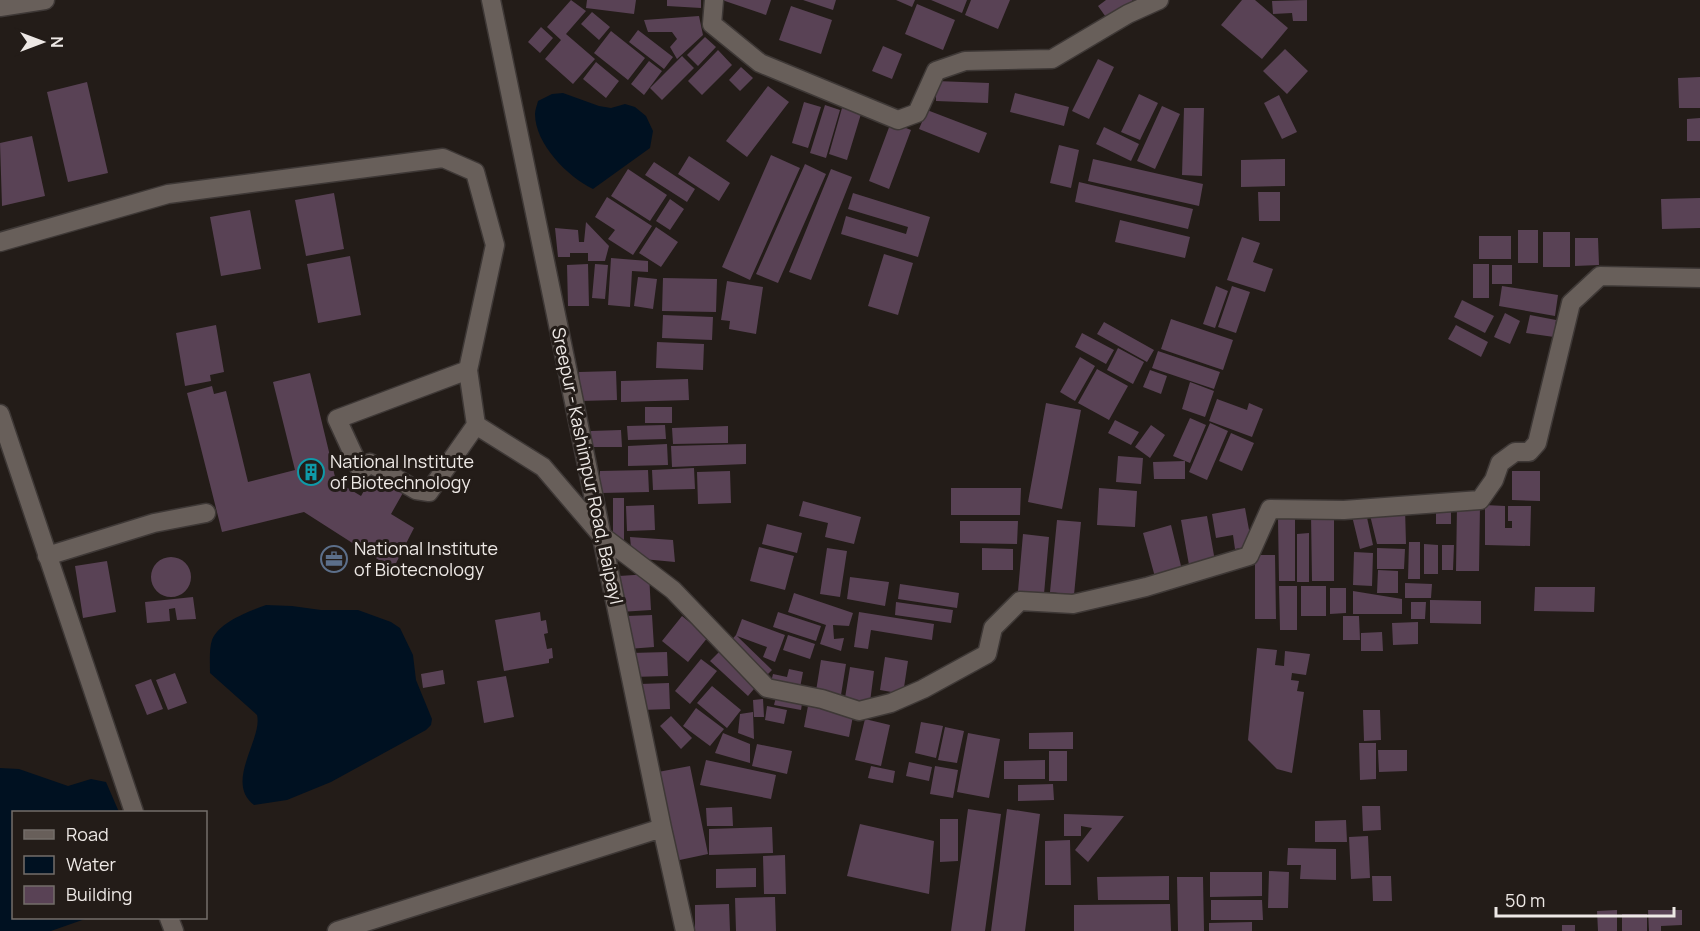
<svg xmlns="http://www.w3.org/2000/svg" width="1700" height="931" font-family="Manrope,sans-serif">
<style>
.water{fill:#001121}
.building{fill:#594255}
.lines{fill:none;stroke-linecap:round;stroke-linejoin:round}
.minor-casing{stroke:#3e3836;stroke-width:21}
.minor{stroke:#685f5a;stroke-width:18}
.labels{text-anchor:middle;stroke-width:6;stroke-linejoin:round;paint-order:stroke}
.poi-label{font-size:18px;fill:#ede8e5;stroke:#231c18;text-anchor:start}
.street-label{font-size:18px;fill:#ede8e5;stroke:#231c18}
</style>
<rect width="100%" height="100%" fill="#231c18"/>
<!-- water -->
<path class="water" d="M563 93 599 106 611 108 625 104 635 107 646 116 653 131 650 148 593 189C568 177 535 144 535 114 535 110 537 105 538 101L552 94Z
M266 605 292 606 321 610H358L391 622 400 628 413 655 416 680 432 719 431 725 426 730 331 782 287 800 254 805C224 782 263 739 257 715L210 673C210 663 209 649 212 640 219 622 250 611 266 605Z
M0 768 19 769 68 786 91 779 106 782 119 812H14V918H88L51 931H0Z"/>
<!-- building -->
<path class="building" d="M571 0 586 11 566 34 595 59 573 84 545 59 561 40 547 27Z
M587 0H636L634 14 586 8Z
M667 0H701V8L667 6Z
M722 0H771L766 15Z
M803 0H836L833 10Z
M896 0H915L912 7Z
M931 0H967L962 13Z
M971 0H1010L998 29 965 15Z
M1106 0H1132L1133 1 1108 20 1098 6Z
M1242 0H1255L1288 28 1262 59 1221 25Z
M1307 0V21H1293L1292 13 1273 14 1272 1Z
M917 4 955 20 943 50 905 34Z
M791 6 832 20 821 54 779 40Z
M592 12 610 27 599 40 581 24Z
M699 16 703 35 677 59 670 47 677 39 672 32H648L644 20Z
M541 27 553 38 540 53 528 42Z
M638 30 673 57 664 69 629 42Z
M611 31 645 58 628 80 594 53Z
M705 37 716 47 698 66 687 55Z
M883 46 902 54 892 79 872 71Z
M1285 49 1308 71 1287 94 1263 71Z
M718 50 732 65 702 95 688 81Z
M682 56 694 68 662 100 650 88Z
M1098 59 1114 67 1089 119 1072 111Z
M649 61 662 71 644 95 631 84Z
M596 62 619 81 606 98 583 79Z
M741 67 753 78 740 91 729 80Z
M1700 77V108H1679L1678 78Z
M936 81 989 83 988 103 936 101Z
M87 82 108 173 68 182 47 92Z
M768 86 789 102 747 157 726 141Z
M1015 93 1069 107 1064 126 1010 112Z
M1139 94 1158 103 1140 140 1121 132Z
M1279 95 1297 132 1282 139 1264 103Z
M804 102 821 107 808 148 792 143Z
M825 105 840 110 826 158 810 153Z
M1162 106 1180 114 1155 169 1137 161Z
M842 108 861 114 847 160 829 154Z
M1184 108H1204L1202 176 1182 175Z
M927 110 987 133 979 153 919 129Z
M1700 118V141H1687V119Z
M891 122 911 130 889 189 869 181Z
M1104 127 1139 144 1131 161 1096 144Z
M32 136 45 196 2 206 0 143Z
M1059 145 1079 150 1071 188 1050 183Z
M771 155 800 168 750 280 722 267Z
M689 156 730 183 719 201 678 174Z
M1093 159 1203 184 1199 206 1088 181Z
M1285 159V186L1241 187V160Z
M654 162 695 189 687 202 645 175Z
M805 164 826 174 778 283 756 274Z
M628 169 667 195 650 221 611 196Z
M831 169 852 177 811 280 789 272Z
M1079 182 1193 209 1188 229 1075 202Z
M1258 192H1280V221H1259Z
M334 193 344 249 306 256 295 200Z
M853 193 930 217 918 257 841 234 846 216 906 234 908 227 848 209Z
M607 197 652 226 633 255 608 239 615 230 595 217Z
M1700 198V228L1662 229 1661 199Z
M670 199 684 209 670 230 656 221Z
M250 210 261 269 221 276 210 217Z
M1120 220 1190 237 1185 258 1115 242Z
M586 222 609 246 605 261H588V253H570V257H558L555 228 578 230 579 242H584Z
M656 227 678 242 661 267 639 253Z
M1518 230H1538V263H1518Z
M1543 232H1570V267H1543Z
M1479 236H1511V259H1479Z
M1242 237 1260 243 1253 262 1273 269 1265 292 1227 280Z
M1575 238H1598L1599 265 1575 266Z
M884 254 913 263 898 315 868 306Z
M350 256 361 315 318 323 307 264Z
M611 258 648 261V272L632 271 630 307 608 305Z
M588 264 589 306H568L567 265Z
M595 264 608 265 605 299 592 298Z
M1473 264H1489V298H1473Z
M1492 265H1512V284H1492Z
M638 277 657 279 653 309 634 306Z
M663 278 717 279 716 312 662 311Z
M727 281 763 287 756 334 729 329 730 321 721 320Z
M1216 286 1228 291 1215 328 1203 324Z
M1232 286 1250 292 1236 333 1218 327Z
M1502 286 1558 295 1555 316 1499 306Z
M1462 300 1494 316 1485 333 1454 317Z
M1505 313 1520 321 1510 344 1494 337Z
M663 315 713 317 712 340 662 338Z
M1530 315 1556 320 1554 337 1526 333Z
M1171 319 1233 340 1223 370 1161 349Z
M1104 322 1154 350 1147 362 1097 334Z
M216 325 224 372 210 375 211 381 185 386 176 333Z
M1456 325 1488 342 1481 357 1448 339Z
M1082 333 1114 350 1106 364 1075 347Z
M657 342 704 344 703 370 656 368Z
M1118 348 1144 362 1133 384 1107 370Z
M1158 351 1220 372 1214 389 1152 368Z
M1080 357 1095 366 1075 401 1060 392Z
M1097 369 1128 386 1109 420 1078 403Z
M1150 370 1167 376 1161 394 1143 387Z
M616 371 617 400 580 401 579 372Z
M310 373 336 481 361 496 374 473 404 491 391 514 414 528 393 569 304 512 222 532 187 393 212 386 214 394 226 391 248 482 295 470 273 382Z
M688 379 689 400 621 402V381Z
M1190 382 1214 391 1205 417 1182 409Z
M1217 399 1247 410 1249 403 1263 409 1252 437 1209 421Z
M1046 403 1081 410 1062 509 1028 502Z
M645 407H672V423H645Z
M1190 418 1206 425 1190 463 1173 456Z
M1115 420 1139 432 1131 445 1108 433Z
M1210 423 1228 431 1207 480 1189 472Z
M665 425 666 439 628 440 627 426Z
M1151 425 1165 435 1150 458 1135 447Z
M728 426V443L673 444 672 428Z
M621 430 622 447H591V431Z
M1231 433 1254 443 1242 471 1219 461Z
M667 444 668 465 628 466V446Z
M746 444V464L672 467 671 446Z
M1118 456 1143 458 1141 484 1116 482Z
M1185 461V479H1154L1153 462Z
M694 468 695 489 653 490 652 470Z
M648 470 649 492 600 493V471Z
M730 471 731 503 698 504 697 472Z
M1512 471H1540V501L1512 500Z
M951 488H1021L1020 515H951Z
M1099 488 1137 491 1135 527 1097 525Z
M613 498H624V540H613Z
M803 501 861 517 854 544 825 537 828 523 799 516Z
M1436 504H1451V524H1436Z
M654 505 655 530 627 531 626 506Z
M1457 505H1480L1479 571H1456Z
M1485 505 1505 506V528H1512V521H1508V506H1531L1530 546 1485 545Z
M1245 508 1252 546 1235 549 1233 535 1216 538 1212 514Z
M1405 508 1406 544H1377L1369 511Z
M1366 513 1373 545 1360 549 1352 516Z
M1311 514H1334V581H1312Z
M1207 516 1215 561 1189 565 1181 520Z
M1278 518H1295V581H1279Z
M1057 520 1081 522 1074 595 1050 592Z
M960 521H1018L1017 544 960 543Z
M767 524 802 533 797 553 762 544Z
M1171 525 1182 570 1155 577 1143 533Z
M1309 533V582H1297V534Z
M1023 534 1049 537 1044 594 1018 591Z
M630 537 673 540 675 562 632 558Z
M1409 542H1420V579H1408Z
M1424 544 1438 545V574H1424Z
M1442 545H1454L1453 570H1442Z
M759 547 794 556 785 590 750 581Z
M827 548 847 551 840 597 820 594Z
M982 548 1013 549V570H982Z
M1377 548 1405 549 1404 569H1377Z
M1354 552 1373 553 1372 586 1353 585Z
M1255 555H1275L1276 619H1255Z
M151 577a20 20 0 1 1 40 0a20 20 0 1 1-40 0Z
M107 561 116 612 83 618 75 566Z
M1378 570 1398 571V593H1377Z
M649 574 651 610 620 612 619 576Z
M850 577 889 582 885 606 847 599Z
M1405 583 1432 584 1431 598H1405Z
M900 584 959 593 957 608 898 599Z
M1279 586H1297V630H1280Z
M1301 586H1326V616H1301Z
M1535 587H1595L1594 612 1534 611Z
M1330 588H1346V613L1330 614Z
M1353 591 1402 599V614H1353Z
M794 593 853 613 849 626 833 625 834 639 844 638 841 651 820 644 826 625 788 612Z
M193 597 196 619 177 620 175 608 169 609 170 621 147 623 145 602Z
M1430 600 1481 601V624L1430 623Z
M896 602 953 610 951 623 895 615Z
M1411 602H1426L1425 619H1411Z
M540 612 541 621 546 620 548 633 544 634 547 649 552 648 553 658 549 659V663L504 671 495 620Z
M778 612 821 626 816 641 773 627Z
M859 612 934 624 932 640 871 630 868 649 854 647Z
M652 615 654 647 628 649 627 616Z
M682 616 708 637 688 662 662 641Z
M1343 616H1359L1360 640H1343Z
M742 619 785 635 775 662 763 657 767 647 737 636 772 670 763 679 728 644 736 635Z
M1418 622V644L1393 645 1392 623Z
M1382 632 1383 651H1361V633Z
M788 635 815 644 810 659 783 650Z
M1257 648 1277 650 1275 665 1284 666 1285 651 1310 654 1306 675 1292 673 1291 680 1299 681 1297 691 1304 692 1292 773 1277 769 1248 740Z
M722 649 759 683 748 696 710 661Z
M667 652 668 676 632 677 631 653Z
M885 657 908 661 903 694 880 690Z
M701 659 717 671 690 704 675 691Z
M821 660 846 664 841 695 816 691Z
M850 667 874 671 870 702 845 698Z
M789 669 803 672 799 693 770 686 773 674 787 677Z
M443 670 445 684 423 688 421 674Z
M175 673 187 703 168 710 156 680Z
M506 676 514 717 484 723 477 681Z
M151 679 163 709 147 715 135 685Z
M669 683 670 709 642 710 640 684Z
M712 686 741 710 727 728 697 703Z
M777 693 803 698 801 710 774 705Z
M763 699 764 717H754L753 700Z
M767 706 787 710 784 724 765 720Z
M808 706 853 716 849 737 804 727Z
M696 708 724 729 710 746 683 726Z
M1363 710H1380L1381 740 1364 741Z
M753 712 754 739 738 733 740 714Z
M671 716 692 738 681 749 660 726Z
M865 719 890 725 881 766 855 760Z
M921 722 943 726 936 758 915 753Z
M945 727 964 731 957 763 938 760Z
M1073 732V749H1029V733Z
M723 733 750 744V763L715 753Z
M968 733 1000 739 989 798 957 792Z
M1359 743H1376V779L1360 780Z
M757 744 792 751 787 774 752 766Z
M1378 750H1407V771L1379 772Z
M1049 751H1067V781H1049Z
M706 760 776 775 771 799 700 785Z
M1045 760V779H1004V761Z
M909 762 932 767 929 781 906 776Z
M690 766 708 854 675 861 658 772Z
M871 766 895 771 893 783 868 778Z
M935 766 958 770 953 798 930 794Z
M1053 784 1054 800 1018 801V785Z
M1362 806H1380L1381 830 1363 831Z
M732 807 733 826H707L706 808Z
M968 809 1001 814 985 931H951Z
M1007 809 1040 814 1025 931H991Z
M1064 814 1124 816 1088 862 1075 850 1092 828 1081 826V836H1064Z
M940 819H958V861L940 862Z
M1346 820 1347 842H1315V821Z
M860 824 934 841 929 894 847 876Z
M772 827 773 853 709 855V829Z
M1368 836 1370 878 1351 879 1349 837Z
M1070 840 1071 885H1045V841Z
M1288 848 1336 849V880L1300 879 1301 865H1287Z
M785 855 786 894H764L763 856Z
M756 868V887L716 888V869Z
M1269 871 1289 872 1288 908H1268Z
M1210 872H1262V896L1210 897Z
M1169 876V900H1098L1097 877Z
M1372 876H1391L1392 901H1373Z
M1177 877H1203L1204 931H1178Z
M775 897 776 931H736L735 898Z
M1211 900H1262L1263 920H1211Z
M729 904 730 931H695V905Z
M1170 904 1171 931H1074V905Z
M1617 910V931H1598L1597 911Z
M1648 910H1682V925L1661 926V931H1649Z
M1622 914H1647V931H1622Z
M1252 922V931H1209V923Z
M1562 925H1575V931H1562Z"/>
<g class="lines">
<defs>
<path id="minor" d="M491 0 662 828 685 931
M714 0 712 24 760 63 898 120 917 113 936 71 965 61 1052 59 1128 14 1159 0
M0 7 45 0
M0 242 168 194 443 158 475 172 495 245 468 370 476 425 543 467 602 536 673 590 767 688 822 699 859 711 891 703 923 689 987 654 993 628 1020 601 1073 604 1146 587 1249 556 1270 509 1344 510 1480 500 1494 480 1500 463 1515 452H1529L1537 443 1571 303 1600 276 1700 278
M468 370 337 419 361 471 370 463 416 490 429 492 476 425
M0 414 134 812
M47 556 154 523 206 513
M169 918 174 931
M337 931 662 828"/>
</defs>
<!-- minor casing -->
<use href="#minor" class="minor-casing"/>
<!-- minor -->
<use href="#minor" class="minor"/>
</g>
<!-- icons -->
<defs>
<symbol id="building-ring" viewBox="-11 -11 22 22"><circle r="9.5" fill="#231c18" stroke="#0f9aa8" stroke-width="1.5"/><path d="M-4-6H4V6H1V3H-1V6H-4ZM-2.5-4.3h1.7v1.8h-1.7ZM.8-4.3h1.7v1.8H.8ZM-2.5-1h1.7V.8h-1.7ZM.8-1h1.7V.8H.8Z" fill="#0f9aa8"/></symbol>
<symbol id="office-ring" viewBox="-11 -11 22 22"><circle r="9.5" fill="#231c18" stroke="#5c6f8a" stroke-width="1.5"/><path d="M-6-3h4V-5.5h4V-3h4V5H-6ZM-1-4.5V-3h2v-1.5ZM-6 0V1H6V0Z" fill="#5c6f8a"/></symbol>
</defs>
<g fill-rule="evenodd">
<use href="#building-ring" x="296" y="457" width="30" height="30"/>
<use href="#office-ring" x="319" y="544" width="30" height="30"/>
</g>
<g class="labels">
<!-- poi labels -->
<g class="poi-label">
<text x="330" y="468">National Institute<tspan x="330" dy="21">of Biotechnology</tspan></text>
<text x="354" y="555">National Institute<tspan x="354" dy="21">of Biotecnology</tspan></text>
</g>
<!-- street labels -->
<g class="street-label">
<text transform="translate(587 466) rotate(78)" y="6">Sreepur - Kashimpur Road, Baipayl</text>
</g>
</g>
<!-- legend -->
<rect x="12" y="811" width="195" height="108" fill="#231c18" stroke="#746e6a" stroke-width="1.5"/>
<rect x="24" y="830" width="30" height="9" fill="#685f5a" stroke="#746e6a" stroke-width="1.5"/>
<text x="66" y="841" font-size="18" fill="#ede8e5">Road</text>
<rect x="24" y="856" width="30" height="18" fill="#001121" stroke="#746e6a" stroke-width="1.5"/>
<text x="66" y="871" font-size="18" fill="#ede8e5">Water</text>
<rect x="24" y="886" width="30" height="18" fill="#594255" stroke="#746e6a" stroke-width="1.5"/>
<text x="66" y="901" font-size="18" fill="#ede8e5">Building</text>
<!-- north arrow -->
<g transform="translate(42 42) rotate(90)" stroke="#231c18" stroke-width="4.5" paint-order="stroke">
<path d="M0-4.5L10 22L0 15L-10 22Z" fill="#ede8e5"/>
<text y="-9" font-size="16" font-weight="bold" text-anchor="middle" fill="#ede8e5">N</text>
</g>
<!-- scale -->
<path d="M1496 907v9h178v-9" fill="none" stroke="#ede8e5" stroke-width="3"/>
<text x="1505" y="907" font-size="18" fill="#ede8e5" stroke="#231c18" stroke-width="4.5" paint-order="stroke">50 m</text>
</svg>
